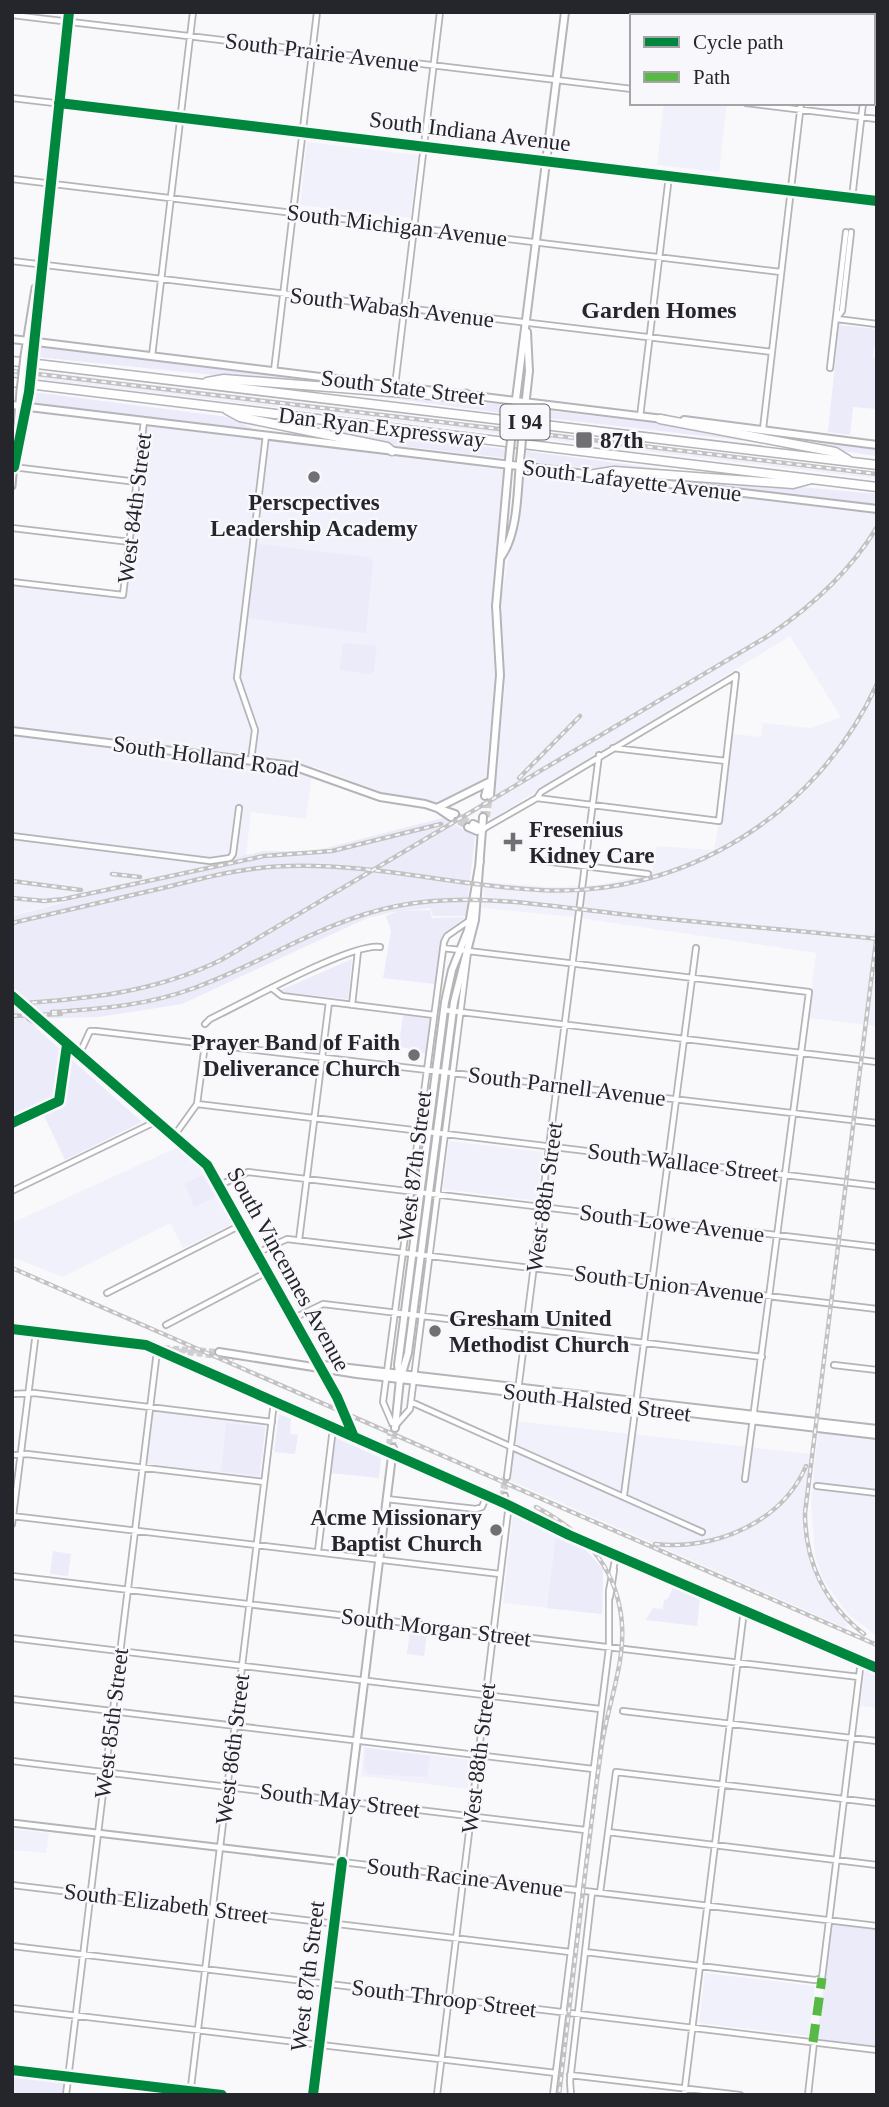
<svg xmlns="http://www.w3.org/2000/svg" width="889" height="2107" font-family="'Times New Roman',serif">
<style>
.built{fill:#f1f1fc}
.green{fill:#ebebfa}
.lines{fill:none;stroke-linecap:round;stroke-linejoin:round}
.minor-tunnel{stroke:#cfcfd2;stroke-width:4.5;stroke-dasharray:4.5 2;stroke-linecap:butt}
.tertiary-tunnel{stroke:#cfcfd2;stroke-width:5;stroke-dasharray:5 2.5;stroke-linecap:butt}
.secondary-tunnel{stroke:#cfcfd2;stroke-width:6;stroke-dasharray:6 3;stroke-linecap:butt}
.minor-casing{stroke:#b4b4b9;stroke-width:8}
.tertiary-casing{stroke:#b4b4b9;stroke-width:9}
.secondary-casing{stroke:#b4b4b9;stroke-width:10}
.motorway-casing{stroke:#b4b4b9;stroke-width:11}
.minor{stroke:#fefefe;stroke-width:4.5}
.tertiary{stroke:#fefefe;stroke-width:5}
.secondary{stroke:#fefefe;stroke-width:6}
.motorway{stroke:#fefefe;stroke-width:8}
.rail-casing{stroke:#c2c2c3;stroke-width:4.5}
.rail{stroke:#f8f8fc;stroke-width:2;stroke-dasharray:5;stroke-linecap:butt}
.tertiary-bridge-casing{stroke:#b4b4b9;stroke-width:9;stroke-linecap:butt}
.secondary-bridge-casing{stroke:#b4b4b9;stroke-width:10;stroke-linecap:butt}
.tertiary-bridge{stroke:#fefefe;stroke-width:5}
.secondary-bridge{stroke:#fefefe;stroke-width:6}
.quiet{stroke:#58b947;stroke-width:9;stroke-dasharray:18 9;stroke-linecap:butt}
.cycleway-casing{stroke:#f8f8fc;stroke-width:15}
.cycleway{stroke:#00873e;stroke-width:10}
.poi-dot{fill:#6f6f74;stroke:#f8f8fc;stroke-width:2.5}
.labels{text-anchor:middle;stroke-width:5;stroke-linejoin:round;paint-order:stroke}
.shield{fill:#f8f8fc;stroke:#64646a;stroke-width:2}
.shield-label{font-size:21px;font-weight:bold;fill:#25252c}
.street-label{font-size:23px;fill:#25252c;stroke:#f8f8fc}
.poi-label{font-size:23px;font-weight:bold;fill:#25252c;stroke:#f8f8fc;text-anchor:start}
.neighbourhood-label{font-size:24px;font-weight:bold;fill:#25252c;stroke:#f8f8fc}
</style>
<rect width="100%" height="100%" fill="#f9f9fb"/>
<!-- built -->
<path class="built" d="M664 103H727L719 172 657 165Z
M307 142 418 155 410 218 300 205Z
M12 368 877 472V479L12 376Z
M142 425 505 470 491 609 495 682 485 782 441 804 384 793 313 766 306 819 251 812 246 856 12 915V584L122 597Z
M523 472 877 514V1026L808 1018 816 953 573 917 482 908 485 882 554 887 596 885 651 875 657 846 714 850 733 734 761 737 763 723 811 728 841 717 790 636 490 820 505 686 500 607Z
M449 1141 543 1152 537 1201 443 1189Z
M178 1147 206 1172 233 1224 183 1248 170 1223 63 1277 12 1257V1223Z
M153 1411 266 1425 260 1477 147 1464Z
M516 1421 812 1454 805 1516 810 1555 822 1586 849 1621 846 1628 509 1480Z
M818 1432 877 1439V1636L849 1615 823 1580 815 1555 811 1501Z
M513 1515 584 1548 603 1569 602 1614 503 1603Z
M865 1669 877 1674V1708L860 1706Z
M364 1747 472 1760 468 1789 361 1776Z
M12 1829 49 1833 46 1853 12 1850Z
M705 1973 815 1986 809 2036 699 2023Z"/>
<!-- green -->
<path class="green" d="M839 325 877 329 873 357 877 358V409L853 407 850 435 828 432Z
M39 346 409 390 323 386 37 357Z
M33 392 228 417 259 431 34 404Z
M344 392 511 405 510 414Z
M532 409 682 426 773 444 530 416Z
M295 425 506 449 505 458 384 444Z
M813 439 877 450V456L828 449Z
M526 451 693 473 527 464Z
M637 475 724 480 877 494V500L873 505Z
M257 544 368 557 373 563 366 633 249 618Z
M343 643 377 646 374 671 369 674 340 670Z
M443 818 475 836 466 916H433L430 908 405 911 430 910 432 918 465 917 443 934 435 984 383 978 391 931 386 916 398 911 367 918 182 1004 99 1017 26 1019 142 1122 65 1160 39 1105 12 1117V916L263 851H314Z
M352 959 348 999 281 992V990Z
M403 1015 431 1019 427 1054 399 1046Z
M203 1175 215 1197 194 1207 185 1184Z
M279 1414 291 1419 290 1434 298 1435 295 1454 274 1452Z
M226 1423 265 1427 259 1476 221 1471Z
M334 1437 381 1458 379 1478 330 1473Z
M556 1535 584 1548 603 1569 602 1614 547 1608Z
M53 1551 71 1554 68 1576 50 1574Z
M673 1587 700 1598 697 1626 646 1620 653 1608 663 1609 664 1600 668 1599Z
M410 1631 427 1633 424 1656 407 1654Z
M366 1748 430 1756 427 1777 368 1774 364 1767Z
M836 1923 877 1928V2046L817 2039 831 1926Z
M12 2074 64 2081 63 2095H12Z"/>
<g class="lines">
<!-- minor-tunnel -->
<path class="minor-tunnel" d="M502 1495 504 1476
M505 1496 507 1477"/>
<!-- tertiary-tunnel -->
<path class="tertiary-tunnel" d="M12 996 36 1017
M12 1002 30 1017
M335 1402 348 1428
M341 1405 354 1431"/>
<!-- secondary-tunnel -->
<path class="secondary-tunnel" d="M455 814 473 824
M451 817 468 827
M483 817 485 796
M487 817 490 796
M164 1348 219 1352
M170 1350 234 1358
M389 1445 391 1426
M393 1448 395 1428"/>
<defs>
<path id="minor" d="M646 12 676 16
M12 15 632 89
M689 15 700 16
M750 16V12
M812 16V12
M873 22 874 12
M873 36H877
M12 98 877 201
M746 103 877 119
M12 179 781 272
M852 198 863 103
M12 261 772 352
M836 319 842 311 851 232
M837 319 877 324
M152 356 193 12
M830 368 846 232
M274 371 317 12
M395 386 440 12
M640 417 669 176
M763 429 801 103
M13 467 137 482
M12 528 130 542
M12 582 123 595 144 421
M613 748 726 761
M251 760 255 730 237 678 266 435
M537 798 719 821 736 675
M483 829 537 798 541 792 735 676
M12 836 210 861 230 858 233 854 239 808
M536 860 648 874
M443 948 809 992 745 1479
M273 989 282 996 434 1015
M352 1005 358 951
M444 1010 877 1062
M205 1024 210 1019C242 1004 352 942 380 947
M79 1055 90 1031H96L877 1123
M197 1104 877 1186
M174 1136 197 1104 205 1044
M220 1185 248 1172 877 1247
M12 1191 157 1121
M299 1240 329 1002
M257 1253 287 1239 877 1309
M107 1293 241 1225
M292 1319 323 1304 762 1357
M166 1325 267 1272
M834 1365 877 1370
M12 1394 34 1393 272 1422
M411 1402 702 1532
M392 1423 383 1402 444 942 447 936 470 920
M396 1425 410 1409 468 952
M12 1455 27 1454 264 1482
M507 1477 599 755
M817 1486 877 1493
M624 1495 696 948
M386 1499 476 1509 482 1507 487 1495
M12 1516 500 1574
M12 1524 36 1332
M318 1551 333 1428
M12 1576 859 1677
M610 1597 614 1570
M12 1638 600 1709
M12 1699 593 1769
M623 1711 877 1741
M12 1761 585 1830
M608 1832 877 1865
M342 1862 877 1926
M12 1885 570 1952
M600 1893 616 1772 877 1803
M12 1946 877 2050
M585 1952 815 1980 822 1978 861 1661
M12 2008 556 2073
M570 2075 740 2095
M66 2095 157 1351
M190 2095 274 1402
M437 2095 508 1512 505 1496
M553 2095 609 1648V1591L616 1555
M571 2095 570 2081 592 1892
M684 2095 744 1610
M808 2095 814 2042"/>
<path id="tertiary" d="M24 356 35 288
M33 357 40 265 69 12
M17 457 29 392
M12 486 20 391
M30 1017 45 1027
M36 1017 207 1165 341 1405
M12 1123 59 1101 67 1045
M12 1823 342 1862
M12 2070 222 2095"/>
<path id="secondary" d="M12 339 663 419
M12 405 877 509
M514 415 565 12
M524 416 529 371 527 332
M684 420 877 445
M501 557C520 530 517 483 521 451
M12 731 293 766 380 797 425 804 455 814
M485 796 488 784
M490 796 500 675 496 606 510 449
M437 808 489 782
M439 809 451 817
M473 824 483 829
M468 827 477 831 483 829
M12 1329 146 1345 506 1504 569 1535 877 1668
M219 1352 357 1374 877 1435
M323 1365 877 1429
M401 1377 408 1353 454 1002 475 920 483 817
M395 1428 400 1379 398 1365 445 1002 452 970 468 930 480 861
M313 2095 393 1448"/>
<path id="motorway" d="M12 361 877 465
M12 382 877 487
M207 382 224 379 457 397 466 394
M227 410 240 417 387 447 392 451
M660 419 835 452 848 460
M588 475 614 471 793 484 808 480"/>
</defs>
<!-- minor casing -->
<use href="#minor" class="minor-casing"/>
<!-- tertiary casing -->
<use href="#tertiary" class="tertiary-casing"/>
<!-- secondary casing -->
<use href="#secondary" class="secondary-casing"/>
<!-- motorway casing -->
<use href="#motorway" class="motorway-casing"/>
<!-- minor -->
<use href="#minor" class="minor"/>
<!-- tertiary -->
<use href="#tertiary" class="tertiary"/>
<!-- secondary -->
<use href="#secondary" class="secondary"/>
<!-- motorway -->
<use href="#motorway" class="motorway"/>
<defs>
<path id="rail" d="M12 371 877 474
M519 778 580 716
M112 874 140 877
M12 881 81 890
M12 898 44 901 64 899 264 856 332 851 441 824
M12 923C64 911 116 899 167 887 207 877 246 867 287 866 372 863 456 886 540 890 683 898 818 814 877 684
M12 1004C86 999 154 993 221 960L768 636C811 607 850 572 877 527
M52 1012C101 1009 150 1005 197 987 265 962 325 920 397 906 474 891 553 907 629 915 712 924 794 930 877 939
M12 1016 61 1014
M12 1268 877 1645
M536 1507C576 1528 609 1557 619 1604 631 1654 607 1702 601 1751 585 1865 573 1980 559 2095
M655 1544C713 1551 782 1523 806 1466
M864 1634C825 1604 805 1562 805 1513L877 933"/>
</defs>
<!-- rail casing -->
<use href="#rail" class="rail-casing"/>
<!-- rail -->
<use href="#rail" class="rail"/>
<defs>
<path id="tertiary-bridge" d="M20 391 24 356
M29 392 33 357"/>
<path id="secondary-bridge" d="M510 449 514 415
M521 451 524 416"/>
</defs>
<!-- tertiary-bridge casing -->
<use href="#tertiary-bridge" class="tertiary-bridge-casing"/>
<!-- secondary-bridge casing -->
<use href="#secondary-bridge" class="secondary-bridge-casing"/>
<!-- tertiary-bridge -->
<use href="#tertiary-bridge" class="tertiary-bridge"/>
<!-- secondary-bridge -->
<use href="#secondary-bridge" class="secondary-bridge"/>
<!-- quiet -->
<path class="quiet" d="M813 2042 822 1978"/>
<defs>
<path id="cycleway" d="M59 103 877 201
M14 467 29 392 69 12
M12 996 207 1165 337 1397 354 1437
M12 1123 59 1101 67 1045
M12 1329 146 1345 506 1504 569 1535 877 1668
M12 2070 222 2095
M313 2095 342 1862"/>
</defs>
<!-- cycleway casing -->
<use href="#cycleway" class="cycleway-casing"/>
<!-- cycleway -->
<use href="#cycleway" class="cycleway"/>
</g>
<!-- markers -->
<g class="poi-dot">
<rect x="575" y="431" width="18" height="18" rx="3.5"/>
<circle cx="314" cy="477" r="7"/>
<path d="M509.5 831.5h7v7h7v7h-7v7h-7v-7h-7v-7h7z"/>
<circle cx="414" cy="1055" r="7"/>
<circle cx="435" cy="1331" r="7"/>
<circle cx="496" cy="1530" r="7"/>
</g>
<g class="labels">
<!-- shield labels -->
<rect class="shield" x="500.5" y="404.5" width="49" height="35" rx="5"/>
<g class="shield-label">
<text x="525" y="429">I 94</text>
</g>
<!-- street labels -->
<g class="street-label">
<text transform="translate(322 52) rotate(7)" y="8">South Prairie Avenue</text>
<text transform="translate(470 131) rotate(7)" y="8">South Indiana Avenue</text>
<text transform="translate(397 225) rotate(7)" y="8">South Michigan Avenue</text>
<text transform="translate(392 307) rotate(7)" y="8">South Wabash Avenue</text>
<text transform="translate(403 387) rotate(7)" y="8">South State Street</text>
<text transform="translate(382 427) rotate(7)" y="8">Dan Ryan Expressway</text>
<text transform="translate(632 480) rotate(7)" y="8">South Lafayette Avenue</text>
<text transform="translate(134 508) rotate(-83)" y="8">West 84th Street</text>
<text transform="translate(206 756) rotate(8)" y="8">South Holland Road</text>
<text transform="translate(567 1086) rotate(7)" y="8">South Parnell Avenue</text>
<text transform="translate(683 1162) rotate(7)" y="8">South Wallace Street</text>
<text transform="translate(414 1166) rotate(-83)" y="8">West 87th Street</text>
<text transform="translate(544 1197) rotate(-82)" y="8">West 88th Street</text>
<text transform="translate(672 1223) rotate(7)" y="8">South Lowe Avenue</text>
<text transform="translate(289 1269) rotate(61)" y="8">South Vincennes Avenue</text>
<text transform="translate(669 1284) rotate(7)" y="8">South Union Avenue</text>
<text transform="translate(597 1402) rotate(7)" y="8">South Halsted Street</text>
<text transform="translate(436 1627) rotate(7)" y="8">South Morgan Street</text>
<text transform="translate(111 1723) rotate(-83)" y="8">West 85th Street</text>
<text transform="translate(232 1749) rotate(-83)" y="8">West 86th Street</text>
<text transform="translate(478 1758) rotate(-83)" y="8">West 88th Street</text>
<text transform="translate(340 1800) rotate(7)" y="8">South May Street</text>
<text transform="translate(465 1877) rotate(7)" y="8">South Racine Avenue</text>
<text transform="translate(166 1903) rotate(7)" y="8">South Elizabeth Street</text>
<text transform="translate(307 1976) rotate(-83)" y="8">West 87th Street</text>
<text transform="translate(444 1998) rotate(7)" y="8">South Throop Street</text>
</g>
<!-- poi labels -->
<g class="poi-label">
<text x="600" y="448">87th</text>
<text x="314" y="510" text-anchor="middle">Perscpectives<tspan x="314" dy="26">Leadership Academy</tspan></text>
<text x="529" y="837">Fresenius<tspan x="529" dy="26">Kidney Care</tspan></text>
<text x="400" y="1050" text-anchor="end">Prayer Band of Faith<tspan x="400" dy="26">Deliverance Church</tspan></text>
<text x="449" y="1326">Gresham United<tspan x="449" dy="26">Methodist Church</tspan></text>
<text x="482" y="1525" text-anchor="end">Acme Missionary<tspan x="482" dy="26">Baptist Church</tspan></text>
</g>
<!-- neighbourhood labels -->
<g class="neighbourhood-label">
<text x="659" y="318">Garden Homes</text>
</g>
</g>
<!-- border -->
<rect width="889" height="2107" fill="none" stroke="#25252c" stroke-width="28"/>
<!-- legend -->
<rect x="630" y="14" width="245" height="91" fill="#f8f8fc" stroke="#a4a4a9" stroke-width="2"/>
<rect x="644" y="37" width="35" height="10" fill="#00873e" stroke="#a4a4a9" stroke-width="2"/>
<text x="693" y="49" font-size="21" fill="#25252c">Cycle path</text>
<rect x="644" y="72" width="35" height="10" fill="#58b947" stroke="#a4a4a9" stroke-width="2"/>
<text x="693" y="84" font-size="21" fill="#25252c">Path</text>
</svg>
